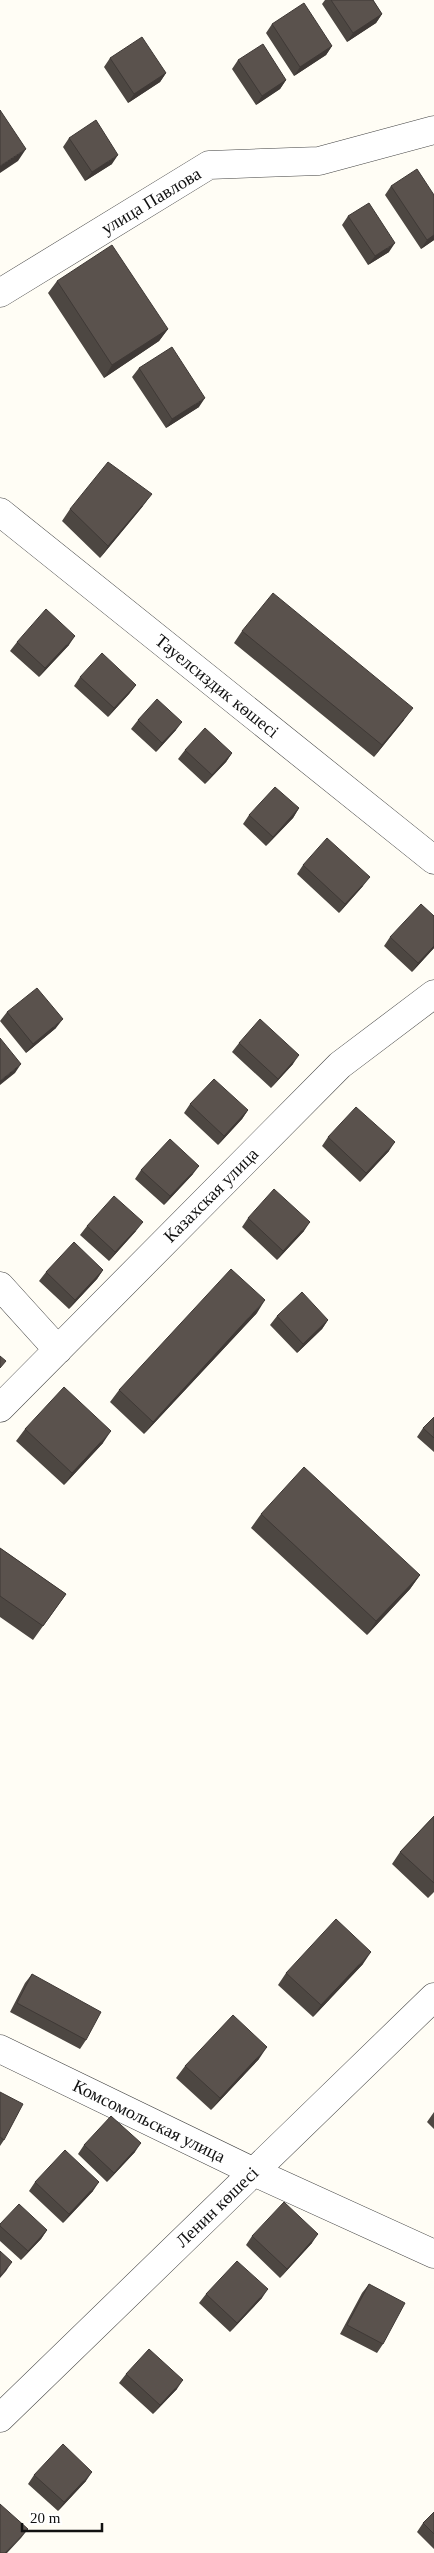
<svg xmlns="http://www.w3.org/2000/svg" width="434" height="2553" font-family="'Times New Roman',serif">
<style>
.lines{fill:none;stroke-linecap:round;stroke-linejoin:round}
.minor-casing{stroke:#444;stroke-width:29}
.minor{stroke:#fff;stroke-width:28}
.wall{fill:#4d4742}
.shaded-wall{fill:#3f3936}
.building{fill:#5a524d;stroke:#3f3936}
.labels{text-anchor:middle;stroke-width:5;stroke-linejoin:round;paint-order:stroke}
.street-label{font-size:18px;fill:#111;stroke:#fff}
</style>
<rect width="100%" height="100%" fill="#fffdf5"/>
<g class="lines">
<defs>
<path id="minor" d="M0 293 209 165 319 161 434 130
M0 512 434 860
M0 1286 58 1350
M0 1408 340 1065 434 994
M0 2049 254 2172 434 2254
M0 2418 434 1997"/>
</defs>
<!-- minor casing -->
<use href="#minor" class="minor-casing"/>
<!-- minor -->
<use href="#minor" class="minor"/>
</g>
<!-- wall -->
<path class="wall" d="M325 0H373L382 14 376 23 347 42 322 4Z
M272 24 332 46 326 55 294 76 266 33Z
M110 58 166 73 160 82 128 103 104 67Z
M238 60 286 80 280 89 256 105 232 69Z
M69 138 112 164 85 181 63 147Z
M391 186 434 195V240L421 249 385 195Z
M348 216 389 252 368 265 342 225Z
M57 281 168 329 159 341 104 378 48 293Z
M139 368 199 407 166 428 132 377Z
M143 506 100 558 62 521 70 509Z
M242 631 404 720 374 757 234 643Z
M17 642 69 645 39 677 10 651Z
M80 677 136 685 129 694 108 717 74 686Z
M138 720 176 730 156 752 131 729Z
M185 750 232 753 226 762 205 784 178 759Z
M299 808 293 818 266 846 243 824 249 815Z
M303 865 363 886 339 913 297 874Z
M434 916V948L412 972 384 946 390 937Z
M7 1012 56 1028 26 1053 0 1021Z
M239 1043 293 1064 271 1088 232 1052Z
M190 1104 248 1110 242 1119 218 1145 184 1113Z
M328 1137 389 1151 360 1182 322 1146Z
M141 1170 193 1174 164 1205 135 1179Z
M248 1218 304 1231 277 1260 242 1227Z
M87 1226 136 1231 109 1261 80 1235Z
M103 1270 97 1279 69 1309 39 1281 46 1272Z
M257 1313 144 1434 110 1402 119 1390Z
M277 1316 328 1320 322 1329 297 1353 270 1325Z
M434 1417V1452L417 1437 423 1428Z
M25 1429 103 1443 64 1485 16 1441Z
M261 1514 420 1575 410 1589 367 1635 251 1528Z
M0 1548 66 1594 33 1640 0 1617Z
M434 1816V1892L428 1898 392 1864 400 1852Z
M363 1964 313 2017 278 1985 286 1973Z
M32 1974 86 2040 80 2049 10 2012 25 1983Z
M259 2059 211 2110 176 2078 185 2066Z
M0 2092 4 2140 0 2146Z
M434 2112V2129L427 2122Z
M84 2145 135 2152 107 2182 78 2154Z
M35 2182 93 2191 63 2223 29 2191Z
M0 2224 47 2230 41 2239 21 2260 0 2241Z
M252 2236 312 2243 280 2278 246 2245Z
M369 2284 383 2344 377 2353 340 2334 362 2293Z
M206 2294 262 2298 230 2332 199 2303Z
M126 2374 177 2389 153 2414 119 2383Z
M34 2475 86 2481 58 2511 28 2484Z
M434 2512V2549L417 2532 423 2523Z"/>
<!-- shaded-wall -->
<path class="shaded-wall" d="M382 14 376 23 347 42 353 33Z
M332 46 326 55 294 76 300 67Z
M166 73 160 82 128 103 134 94Z
M286 80 280 89 256 105 262 96Z
M26 149 18 161 0 173V166Z
M118 155 112 164 85 181 92 172Z
M434 235V240L421 249 427 240Z
M395 243 389 252 368 265 375 256Z
M168 329 159 341 104 378 112 365Z
M205 398 199 407 166 428 172 419Z
M152 494 143 506 100 558 108 546Z
M75 636 69 645 39 677 45 668Z
M136 685 129 694 108 717 114 708Z
M413 708 404 720 374 757 382 745Z
M182 722 176 730 156 752 162 743Z
M232 753 226 762 205 784 212 775Z
M299 808 293 818 266 846 273 837Z
M370 877 363 886 339 913 345 904Z
M434 946V948L412 972 418 963Z
M63 1019 56 1028 26 1053 33 1044Z
M299 1055 293 1064 271 1088 278 1079Z
M21 1064 15 1073 0 1085V1081Z
M248 1110 242 1119 218 1145 224 1136Z
M395 1142 389 1151 360 1182 366 1173Z
M199 1166 193 1174 164 1205 170 1196Z
M143 1222 136 1231 109 1261 115 1252Z
M310 1222 304 1231 277 1260 283 1251Z
M103 1270 97 1279 69 1309 75 1300Z
M265 1300 257 1313 144 1434 153 1422Z
M328 1320 322 1329 297 1353 303 1344Z
M111 1431 103 1443 64 1485 72 1473Z
M420 1575 410 1589 367 1635 376 1621Z
M371 1952 363 1964 313 2017 321 2005Z
M267 2047 259 2059 211 2110 220 2098Z
M141 2143 135 2152 107 2182 114 2173Z
M99 2182 93 2191 63 2223 69 2214Z
M47 2230 41 2239 21 2260 28 2251Z
M318 2234 312 2243 280 2278 287 2269Z
M12 2262 6 2271 0 2278V2276Z
M268 2289 262 2298 230 2332 237 2323Z
M183 2380 177 2389 153 2414 160 2405Z
M92 2472 86 2481 58 2511 64 2502Z
M28 2529 21 2538 7 2553H5Z"/>
<!-- building -->
<path class="building" d="M331 0H373L382 14 353 33Z
M304 3 332 46 300 67 272 24Z
M142 37 166 73 134 94 110 58Z
M263 44 286 80 262 96 238 60Z
M0 110 26 149 0 166Z
M96 120 118 155 92 172 69 138Z
M417 169 434 195V235L427 240 391 186Z
M369 203 395 243 375 256 348 216Z
M112 245 168 329 112 365 57 281Z
M172 347 205 398 172 419 139 368Z
M108 462 152 494 108 546 70 509Z
M273 593 413 708 382 745 242 631Z
M46 609 75 636 45 668 17 642Z
M102 653 136 685 114 708 80 677Z
M157 699 182 722 162 743 138 720Z
M205 728 232 753 212 775 185 750Z
M275 787 299 808 273 837 249 815Z
M327 838 370 877 345 904 303 865Z
M421 904 434 916V946L418 963 390 937Z
M37 988 63 1019 33 1044 7 1012Z
M260 1019 299 1055 278 1079 239 1043Z
M0 1038 21 1064 0 1081Z
M214 1079 248 1110 224 1136 190 1104Z
M356 1107 395 1142 366 1173 328 1137Z
M170 1139 199 1166 170 1196 141 1170Z
M274 1189 310 1222 283 1251 248 1218Z
M114 1196 143 1222 115 1252 87 1226Z
M74 1242 103 1270 75 1300 46 1272Z
M231 1269 265 1300 153 1422 119 1390Z
M302 1292 328 1320 303 1344 277 1316Z
M0 1356 6 1361 0 1368Z
M64 1387 111 1431 72 1473 25 1429Z
M434 1417V1438L423 1428Z
M304 1467 420 1575 376 1621 261 1514Z
M0 1548 66 1594 43 1626 0 1596Z
M434 1816V1883L400 1852Z
M336 1919 371 1952 321 2005 286 1973Z
M32 1974 101 2012 86 2040 17 2003Z
M233 2015 267 2047 220 2098 185 2066Z
M0 2092 23 2104 4 2140 0 2137Z
M111 2116 141 2143 114 2173 84 2145Z
M65 2150 99 2182 69 2214 35 2182Z
M284 2202 318 2234 287 2269 252 2236Z
M19 2204 47 2230 28 2251 0 2226V2224Z
M0 2251 12 2262 0 2276Z
M237 2261 268 2289 237 2323 206 2294Z
M369 2284 405 2303 383 2344 347 2325Z
M149 2349 183 2380 160 2405 126 2374Z
M63 2444 92 2472 64 2502 34 2475Z
M0 2504 28 2529 5 2553H0Z
M434 2512V2534L423 2523Z"/>
<g class="labels">
<!-- street labels -->
<g class="street-label">
<text transform="translate(151 201) rotate(-31)" y="6">улица Павлова</text>
<text transform="translate(217 686) rotate(39)" y="6">Тауелсиздик көшесі</text>
<text transform="translate(211 1195) rotate(-45)" y="6">Казахская улица</text>
<text transform="translate(149 2121) rotate(26)" y="6">Комсомольская улица</text>
<text transform="translate(217 2207) rotate(-44)" y="6">Ленин көшесі</text>
</g>
</g>
<!-- scale -->
<path d="M22 2523v8h80v-8" fill="none" stroke="#111111" stroke-width="2.5"/>
<text x="30" y="2523" font-size="15" fill="#111111" stroke="#ffffff" stroke-width="4" paint-order="stroke">20 m</text>
</svg>
